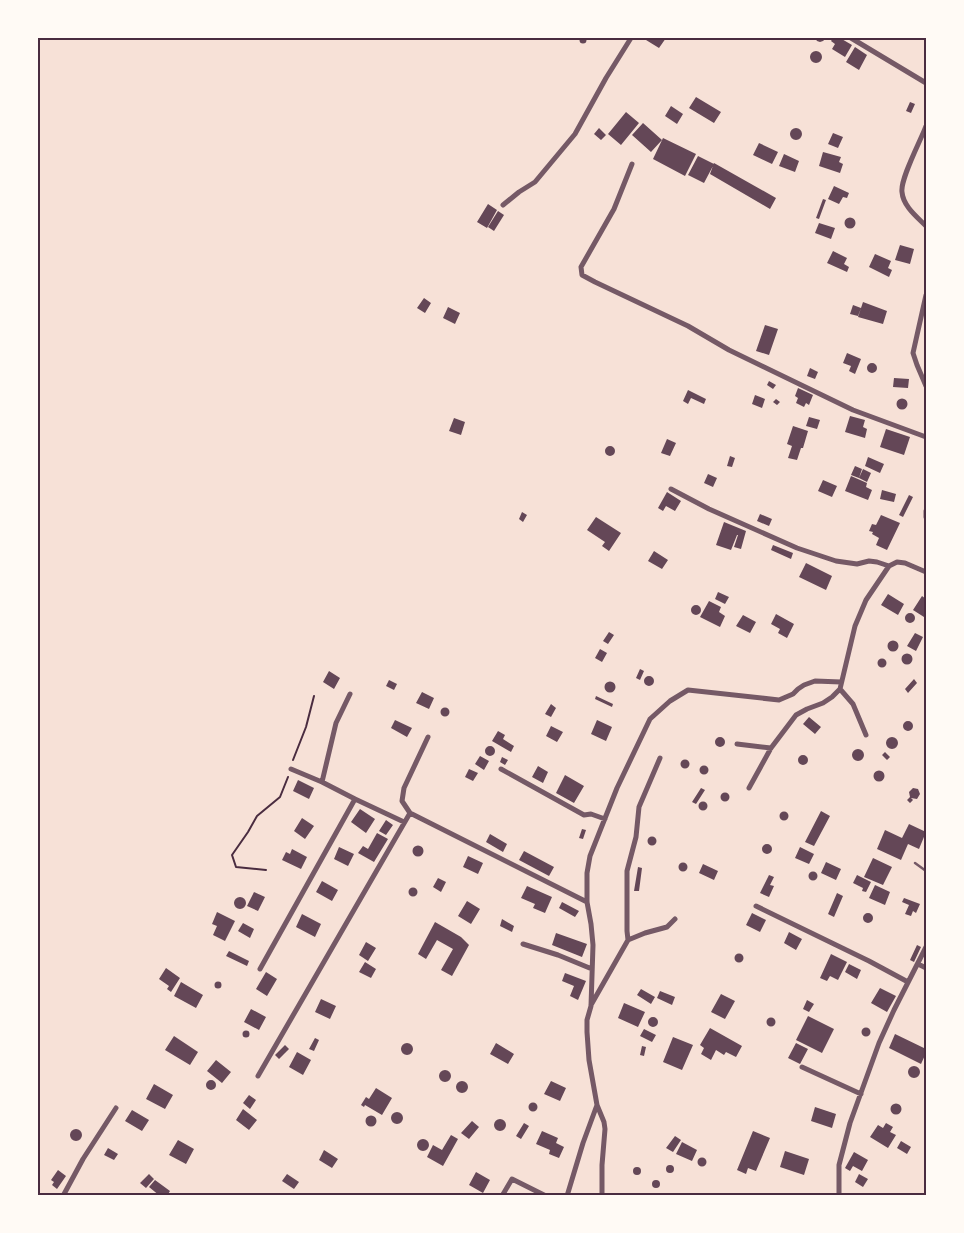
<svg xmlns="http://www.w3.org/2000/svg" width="964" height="1233" font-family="'Alegreya Sans',sans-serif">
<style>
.building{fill:#644757}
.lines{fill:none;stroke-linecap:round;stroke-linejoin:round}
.path{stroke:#4a2c40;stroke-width:2}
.service{stroke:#755966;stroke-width:2.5}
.minor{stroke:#755966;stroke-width:5}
.neatline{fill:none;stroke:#4a2c40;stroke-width:2}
</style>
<rect width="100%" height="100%" fill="#f7e1d7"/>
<!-- building -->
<path class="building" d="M579.5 40a3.5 3.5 0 1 1 7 0a3.5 3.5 0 1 1-7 0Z
M648 38H666L659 48 646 40Z
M815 38H826L823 41 820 42 817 41Z
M833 38H840L852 45 845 57 832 49 835 44 831 41Z
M855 47 867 55 859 70 846 62Z
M810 57a6 6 0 1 1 12 0a6 6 0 1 1-12 0Z
M696 97 721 112 714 123 689 108Z
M910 102 915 104 911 113 906 111Z
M671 106 683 114 677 124 665 116Z
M626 112 639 123 621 145 608 134Z
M643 123 662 140 651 152 632 135Z
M790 134a6 6 0 1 1 12 0a6 6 0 1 1-12 0Z
M599 128 606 135 601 140 594 134Z
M833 133 843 137 838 148 828 144Z
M663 138 696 154 685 176 653 159Z
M759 143 778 152 772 164 753 155Z
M823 152 841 157 839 162 843 164 840 173 819 166Z
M784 154 799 161 795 172 779 166Z
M698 156 714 164 704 183 688 175Z
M714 163 776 198 770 209 710 174Z
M834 186 849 193 847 198 843 197 839 204 828 199Z
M823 199 826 200 819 219 816 218Z
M488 204 497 210 487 228 477 222Z
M498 211 504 215 494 231 488 227Z
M844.5 223a5.5 5.5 0 1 1 11 0a5.5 5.5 0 1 1-11 0Z
M819 223 835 228 831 239 815 233Z
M900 245 914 249 910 264 895 260Z
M833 251 847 258 844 264 849 267 847 272 827 263Z
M875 254 891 261 888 268 892 270 889 277 869 267Z
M424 298 431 303 425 313 417 308Z
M863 302 887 311 883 324 858 317Z
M853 305 861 308 858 316 850 314Z
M448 307 460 313 455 324 443 318Z
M765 325 778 329 769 355 756 351Z
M847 353 861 359 855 374 849 371 851 366 843 363Z
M867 368a5 5 0 1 1 10 0a5 5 0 1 1-10 0Z
M810 368 818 372 815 379 807 376Z
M894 378 909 379 908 388 893 387Z
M769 381 776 385 773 389 767 385Z
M798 388 813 395 809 405 806 403 804 407 796 403 798 398 795 396Z
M688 390 706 399 704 404 691 398 688 404 683 401Z
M755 395 765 399 762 408 752 404Z
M896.5 404a5.5 5.5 0 1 1 11 0a5.5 5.5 0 1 1-11 0Z
M776 399 780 402 777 405 773 402Z
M850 416 865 420 863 427 867 429 865 438 845 432Z
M809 417 820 420 817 429 806 426Z
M454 418 465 422 461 435 449 431Z
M793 426 808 431 803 448H801L797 460 788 458 792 446 787 444Z
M886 429 910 437 904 455 880 447Z
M667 439 676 443 670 456 661 453Z
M605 451a5 5 0 1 1 10 0a5 5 0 1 1-10 0Z
M730 456 735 458 732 467 727 466Z
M868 457 884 464 880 473 865 466Z
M855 466 862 469 859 478 851 475Z
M863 469 871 473 867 482 859 478Z
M708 474 717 478 713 487 704 483Z
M851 476 867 483 866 487 872 490 868 500 845 491Z
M823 480 837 486 832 497 818 491Z
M882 490 896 494 894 502 880 499Z
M667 492 681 501 675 511 666 506 663 511 658 508Z
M909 495 913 497 903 517 899 515Z
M522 512 527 515 523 522 519 519Z
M760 514 772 519 769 526 757 521Z
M881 515 900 523 887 550 876 545 879 538 872 534 873 532 869 531 872 524 876 525Z
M596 517 621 533 609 551 602 546 605 542 587 530Z
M724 522 746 531 741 549 734 547 738 535H737L731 550 716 545Z
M773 545 793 553 791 559 771 550Z
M654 551 668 560 662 569 648 561Z
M806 563 832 576 826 590 799 577Z
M718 592 729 597 725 604 715 599Z
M888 594 904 604 898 615 881 605Z
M922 596 926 599V614L924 617 913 610Z
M709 601 721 607 719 612 725 616 720 627 700 617Z
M691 610a5 5 0 1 1 10 0a5 5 0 1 1-10 0Z
M905 618a5 5 0 1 1 10 0a5 5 0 1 1-10 0Z
M776 614 794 624 787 638 778 633 780 629 771 624Z
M743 615 756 622 750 633 736 626Z
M609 632 614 635 608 644 603 641Z
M915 633 923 637 916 651 907 646Z
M887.5 646a5.5 5.5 0 1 1 11 0a5.5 5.5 0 1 1-11 0Z
M600 649 607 653 602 662 595 658Z
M901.5 659a5.5 5.5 0 1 1 11 0a5.5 5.5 0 1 1-11 0Z
M877.5 663a4.5 4.5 0 1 1 9 0a4.5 4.5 0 1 1-9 0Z
M640 669 644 671 640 680 636 678Z
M329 671 340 678 334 689 323 682Z
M644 681a5 5 0 1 1 10 0a5 5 0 1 1-10 0Z
M914 679 917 683 908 693 905 689Z
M389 680 397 684 394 690 386 686Z
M604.5 687a5.5 5.5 0 1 1 11 0a5.5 5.5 0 1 1-11 0Z
M422 692 434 698 429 709 416 703Z
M596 696 613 704 612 707 595 699Z
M551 704 556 708 551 717 545 714Z
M440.5 712a4.5 4.5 0 1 1 9 0a4.5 4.5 0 1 1-9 0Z
M809 717 821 727 815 734 803 724Z
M395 720 412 728 407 737 391 728Z
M597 720 612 727 606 741 591 734Z
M903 726a5 5 0 1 1 10 0a5 5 0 1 1-10 0Z
M551 726 563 732 557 742 546 736Z
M498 731 505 735 503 739 514 746 511 752 492 741Z
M715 742a5 5 0 1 1 10 0a5 5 0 1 1-10 0Z
M886 743a6 6 0 1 1 12 0a6 6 0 1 1-12 0Z
M485 751a5 5 0 1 1 10 0a5 5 0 1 1-10 0Z
M852 755a6 6 0 1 1 12 0a6 6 0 1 1-12 0Z
M885 752 890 757 887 760 882 755Z
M798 760a5 5 0 1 1 10 0a5 5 0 1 1-10 0Z
M480 756 489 761 484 770 475 764Z
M502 757 508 760 505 765 500 762Z
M680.5 764a4.5 4.5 0 1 1 9 0a4.5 4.5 0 1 1-9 0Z
M699.5 770a4.5 4.5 0 1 1 9 0a4.5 4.5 0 1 1-9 0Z
M538 766 548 772 543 783 532 777Z
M469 769 478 773 473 781 465 777Z
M873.5 776a5.5 5.5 0 1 1 11 0a5.5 5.5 0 1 1-11 0Z
M565 775 584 786 574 803 556 793Z
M298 780 314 788 309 799 293 791Z
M701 788 705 790 696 804 692 802Z
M913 788 918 789 920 794 917 799 911 798 913 800 910 803 907 800 910 797 909 792Z
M720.5 797a4.5 4.5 0 1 1 9 0a4.5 4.5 0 1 1-9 0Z
M698.5 806a4.5 4.5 0 1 1 9 0a4.5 4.5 0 1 1-9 0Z
M360 809 375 819 366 833 351 822Z
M821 811 830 816 814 846 805 842Z
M779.5 816a4.5 4.5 0 1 1 9 0a4.5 4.5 0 1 1-9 0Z
M302 818 314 826 305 839 294 831Z
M386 820 393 825 386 835 379 831Z
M909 824 926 832 919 849 908 844 901 860 877 849 885 830 902 838Z
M582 829 586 830 583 839 579 838Z
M377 833 388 839 374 862 358 853 363 846 368 849Z
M490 834 507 844 503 852 486 842Z
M647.5 841a4.5 4.5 0 1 1 9 0a4.5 4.5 0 1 1-9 0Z
M762 849a5 5 0 1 1 10 0a5 5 0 1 1-10 0Z
M412.5 851a5.5 5.5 0 1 1 11 0a5.5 5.5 0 1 1-11 0Z
M339 847 354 854 348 866 334 859Z
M800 847 814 854 809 864 795 858Z
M292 849 307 857 301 869 282 860 286 852 290 854Z
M524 851 554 867 549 876 519 860Z
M468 856 483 863 478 874 463 867Z
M873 858 892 867 883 885 864 877Z
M826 862 841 869 836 880 821 873Z
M678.5 867a4.5 4.5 0 1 1 9 0a4.5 4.5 0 1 1-9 0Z
M703 864 718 871 714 880 699 873Z
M638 867 642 868 639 891H634Z
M808.5 876a4.5 4.5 0 1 1 9 0a4.5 4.5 0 1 1-9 0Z
M769 875 774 877 770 885 774 886 769 897 760 893Z
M857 875 871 882 866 892 862 891 863 888 853 883Z
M438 878 446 882 441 892 433 887Z
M322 881 338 890 332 901 316 892Z
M875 885 890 892 885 905 869 898Z
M527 886 552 897 545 913 533 908 535 904 521 898Z
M408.5 892a4.5 4.5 0 1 1 9 0a4.5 4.5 0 1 1-9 0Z
M254 892 265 897 258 911 247 906Z
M837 893 843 896 834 917 828 914Z
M234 903a6 6 0 1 1 12 0a6 6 0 1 1-12 0Z
M904 898 920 904 916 913 913 911 911 916 905 914 909 905 902 902Z
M467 901 480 909 471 924 458 916Z
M562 902 579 911 575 917 559 908Z
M217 912 235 921 225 941 213 935 217 926 212 924Z
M752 913 766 920 760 932 746 925Z
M863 918a5 5 0 1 1 10 0a5 5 0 1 1-10 0Z
M302 914 321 924 315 937 296 927Z
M502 919 514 926 512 932 500 926Z
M435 922 461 937 469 945 452 976 441 970 453 949 437 940 426 959 418 954Z
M243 923 254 929 250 938 238 931Z
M789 932 802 939 796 950 784 943Z
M556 933 587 944 582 957 552 945Z
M366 942 376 948 368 961 359 955Z
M917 945 921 947 914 962 910 960Z
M229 951 249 961 247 966 226 956Z
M734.5 958a4.5 4.5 0 1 1 9 0a4.5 4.5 0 1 1-9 0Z
M831 954 847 962 838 980 830 976 827 981 820 978Z
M365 962 376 969 371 978 359 972Z
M849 964 861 970 857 979 845 972Z
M166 968 180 978 171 992 167 989 169 986 159 979Z
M266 972 277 979 267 996 256 989Z
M565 973 586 981 578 1000 570 996 574 986 562 981Z
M214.5 985a3.5 3.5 0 1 1 7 0a3.5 3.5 0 1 1-7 0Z
M181 982 203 995 196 1008 174 996Z
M880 988 896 996 887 1012 871 1003Z
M641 989 655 997 651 1004 637 995Z
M660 991 675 997 672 1005 657 998Z
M721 994 735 1001 725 1019 711 1012Z
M321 999 336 1006 330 1019 315 1012Z
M807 1000 814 1004 809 1012 803 1009Z
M624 1003 645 1012 638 1027 618 1018Z
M251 1009 266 1017 259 1030 244 1022Z
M808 1016 834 1029 822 1053 796 1040Z
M648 1022a5 5 0 1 1 10 0a5 5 0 1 1-10 0Z
M766.5 1022a4.5 4.5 0 1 1 9 0a4.5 4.5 0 1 1-9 0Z
M861.5 1032a4.5 4.5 0 1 1 9 0a4.5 4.5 0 1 1-9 0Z
M710 1028 742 1046 736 1057 726 1052 724 1055 716 1050 711 1060 701 1054 704 1048 700 1045Z
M644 1029 656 1035 652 1042 640 1036Z
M242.5 1034a3.5 3.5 0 1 1 7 0a3.5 3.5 0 1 1-7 0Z
M895 1034 926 1049V1053L921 1064 889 1048Z
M174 1036 198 1052 190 1065 165 1050Z
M673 1037 693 1045 682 1070 663 1062Z
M315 1038 319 1040 314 1051 309 1049Z
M496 1043 514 1054 508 1064 490 1054Z
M796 1043 808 1049 800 1064 788 1058Z
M401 1049a6 6 0 1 1 12 0a6 6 0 1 1-12 0Z
M285 1045 289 1049 279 1059 275 1055Z
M642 1046 646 1047 644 1056 640 1055Z
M297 1052 311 1060 303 1075 289 1067Z
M216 1060 231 1072 222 1083 207 1071Z
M908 1072a6 6 0 1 1 12 0a6 6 0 1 1-12 0Z
M439 1076a6 6 0 1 1 12 0a6 6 0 1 1-12 0Z
M206 1085a5 5 0 1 1 10 0a5 5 0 1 1-10 0Z
M456 1087a6 6 0 1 1 12 0a6 6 0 1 1-12 0Z
M551 1081 566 1088 560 1101 544 1094Z
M154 1084 173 1095 165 1109 146 1099Z
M376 1088 392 1098 382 1115 365 1105 364 1107 361 1105 366 1097 369 1099Z
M249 1095 256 1100 250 1109 243 1103Z
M528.5 1107a4.5 4.5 0 1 1 9 0a4.5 4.5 0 1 1-9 0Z
M890.5 1109a5.5 5.5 0 1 1 11 0a5.5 5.5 0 1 1-11 0Z
M815 1107 836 1114 832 1128 811 1121Z
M243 1109 257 1120 249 1130 236 1120Z
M132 1110 149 1120 142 1131 125 1121Z
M391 1118a6 6 0 1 1 12 0a6 6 0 1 1-12 0Z
M365.5 1121a5.5 5.5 0 1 1 11 0a5.5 5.5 0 1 1-11 0Z
M494 1125a6 6 0 1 1 12 0a6 6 0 1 1-12 0Z
M472 1121 479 1127 469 1139 461 1133Z
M524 1123 529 1126 521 1139 516 1136Z
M886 1123 893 1127 890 1132 896 1135 888 1148 870 1137 878 1125 883 1128Z
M70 1135a6 6 0 1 1 12 0a6 6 0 1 1-12 0Z
M542 1131 558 1138 556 1143 564 1147 559 1158 549 1154 550 1150 536 1144Z
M753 1131 770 1138 756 1171 748 1168 746 1174 737 1170Z
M451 1135 458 1139 443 1166 427 1157 433 1145 442 1150Z
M675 1136 681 1140 673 1152 666 1148Z
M417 1145a6 6 0 1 1 12 0a6 6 0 1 1-12 0Z
M178 1140 194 1149 186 1164 169 1155Z
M901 1141 911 1147 907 1154 897 1148Z
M682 1142 697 1150 692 1161 676 1154Z
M108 1148 118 1154 114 1160 104 1155Z
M324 1150 338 1159 332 1168 319 1160Z
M785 1151 809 1159 804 1175 780 1167Z
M854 1152 868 1160 862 1171 853 1166 850 1171 845 1168Z
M697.5 1162a4.5 4.5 0 1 1 9 0a4.5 4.5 0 1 1-9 0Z
M666 1169a4 4 0 1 1 8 0a4 4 0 1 1-8 0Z
M633 1171a4 4 0 1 1 8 0a4 4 0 1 1-8 0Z
M58 1170 66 1176 57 1189 52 1185 54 1182 51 1180Z
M476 1172 490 1180 483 1193 469 1185Z
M149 1174 154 1179 146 1188 140 1183Z
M287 1174 299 1182 294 1189 282 1181Z
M859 1174 868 1179 863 1187 855 1182Z
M652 1184a4 4 0 1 1 8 0a4 4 0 1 1-8 0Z
M155 1180 170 1191 167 1196H160L149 1187Z"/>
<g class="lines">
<!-- path -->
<path class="path" d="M293 760 306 727 314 696
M266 870 236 867 232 855 248 832 257 816 280 797 288 777"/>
<!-- service -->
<path class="service" d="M915 863 926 871"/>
<!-- minor -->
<path class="minor" d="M851 38 926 83
M926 126C921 140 900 179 902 192 903 206 917 217 926 226
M632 164 614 209 581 267 582 275 595 282 688 326 729 350 853 410 926 437
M503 205 519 192 535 182 575 134 606 78 631 38
M926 295 913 353 917 365 926 386
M671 489 709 509 797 548 836 561 857 564 869 561 877 562 889 566
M926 511V517
M840 689 853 704 866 735
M350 694 336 723 322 782 355 799
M737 744 771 748
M291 769 322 782
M501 769 584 815 591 814 605 819
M749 788 771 748 796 715 807 709 823 703 832 697 840 689 855 626 866 600 889 566 897 562 905 563 926 572
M410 813 402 801 404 788 428 737
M756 906 869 961 908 982
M628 940 627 931V871L636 837 639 807 660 758
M523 944 558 955 592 969
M918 964 926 968
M260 969 355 799 404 822
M591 1005 628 940 645 933 667 927 675 919
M802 1067 861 1094
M258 1076 410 813 587 902
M597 1105 604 1122 605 1129 602 1165V1196
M63 1196 83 1159 116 1108
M502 1196 512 1179 546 1196
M567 1196 583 1143 597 1105 589 1060 587 1032V1020L591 1006 593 945 591 924 587 902V873L590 856 617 788 650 719 670 701 688 690 779 700 793 694 798 689 804 685 815 681 841 682
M839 1196V1165L850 1123 879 1043 894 1010 926 947"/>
</g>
<!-- border -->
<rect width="964" height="1233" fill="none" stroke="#fffaf5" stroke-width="78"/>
<rect x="39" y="39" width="886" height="1155" class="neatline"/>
</svg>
